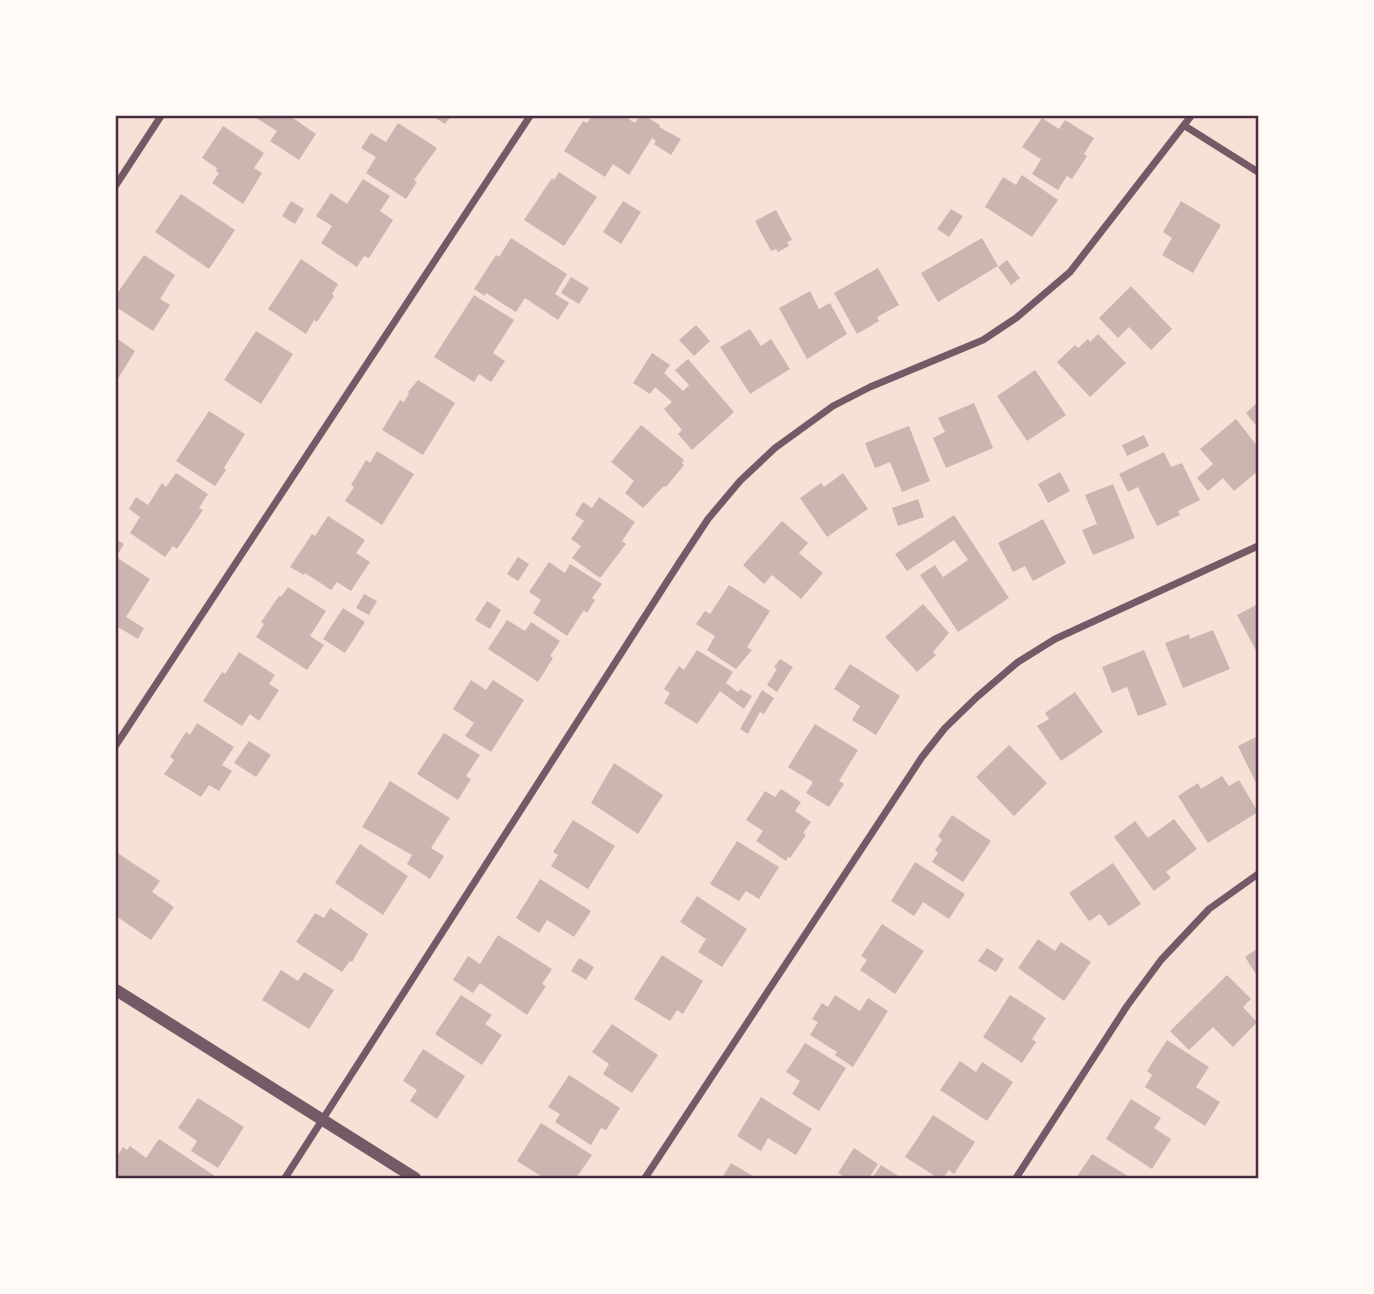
<svg xmlns="http://www.w3.org/2000/svg" width="1374" height="1294" font-family="'PT Serif',serif">
<style>
.building{fill:#ccb4b1}
.lines{fill:none;stroke-linecap:round;stroke-linejoin:round}
.minor{stroke:#755966;stroke-width:7}
.tertiary{stroke:#755966;stroke-width:12}
.neatline{fill:none;stroke:#4a2c40;stroke-width:2.5}
</style>
<rect width="100%" height="100%" fill="#f7e1d7"/>
<!-- building -->
<path class="building" d="M253 116H290L316 134 299 160 270 141 277 131Z
M432 116H451L445 124Z
M592 116H624L635 123 640 116H645L660 125 659 127 681 139 671 155 654 144 656 141 652 138 629 175 613 164 605 177 564 151 583 121 587 123Z
M1042 118 1059 129 1065 120 1094 138 1084 154 1087 156 1072 179 1067 176 1058 190 1032 174 1041 159 1022 147Z
M398 123 437 148 414 180 417 182 406 199 366 173 376 157 361 148 371 133 386 142Z
M223 126 264 153 254 168 262 173 243 204 212 183 219 173 216 171 217 168 202 158Z
M559 172 597 197 564 246 524 220 552 178 554 180Z
M1022 175 1058 200 1032 237 985 207 1003 177 1016 185Z
M363 179 390 196 380 211 393 220 369 258 364 256 357 267 321 243 332 226 316 216 331 193 347 204Z
M181 194 235 230 209 269 155 232Z
M291 201 304 209 295 224 282 216Z
M623 201 641 212 621 244 603 232Z
M1181 201 1221 225 1193 273 1162 255 1172 238 1163 232Z
M951 209 963 216 949 237 937 229Z
M776 210 792 240 787 242 789 246 778 252 776 249 771 251 755 221Z
M511 238 567 274 555 294 569 303 558 320 525 298 516 312 486 293 485 296 474 289 496 255 499 257Z
M982 238 998 266 938 302 921 273Z
M144 255 175 275 160 299 170 305 153 331 116 307V295Z
M301 259 338 284 332 294 334 296 317 322 314 320 306 334 268 309Z
M1007 260 1020 278 1011 285 998 267Z
M878 268 899 305 877 317 879 321 857 334 834 293Z
M571 277 589 288 579 304 561 293Z
M1131 286 1172 329 1151 350 1129 327 1118 338 1099 318Z
M810 291 819 309 830 303 847 334 807 359 779 308Z
M474 295 514 320 493 353 505 361 491 382 479 374 474 382 434 357Z
M696 325 710 341 694 356 679 340Z
M750 329 761 346 771 339 790 369 750 394 720 347Z
M256 331 293 354 261 404 224 380Z
M1098 334 1126 363 1090 397 1057 362 1075 345 1078 348 1088 339 1090 342Z
M116 338 135 351 116 382Z
M652 353 670 365 664 373 683 391 689 385 675 370 688 359 734 412 692 450 678 434 682 430 664 409 672 402 655 387 650 394 633 383Z
M1035 370 1066 415 1027 441 997 396Z
M418 380 455 403 423 455 382 430 400 400 404 402 409 393 408 392Z
M1258 402V428L1246 413Z
M974 403 993 448 946 468 933 438 945 432 938 418Z
M209 411 245 434 224 468 226 470 215 486 176 461Z
M1236 419 1258 447V471L1234 491 1223 478 1208 491 1197 478 1213 464 1200 449Z
M641 425 684 460 682 463 684 465 666 487 664 486 643 508 625 493 634 481 611 462Z
M909 426 930 481 902 492 890 462 875 468 865 443Z
M1144 435 1149 446 1127 456 1122 445Z
M377 451 414 474 382 525 345 501 354 487 351 485 366 460 370 463Z
M1164 452 1171 467 1182 463 1200 500 1178 511 1180 515 1157 526 1138 487 1128 492 1119 474Z
M1060 472 1070 491 1048 503 1038 484Z
M176 473 208 494 199 508 203 510 177 549 173 546 165 557 130 533 140 517 129 509 136 497 148 505 162 483 166 487Z
M843 473 868 509 827 537 800 498 821 483 824 487Z
M1113 484 1135 538 1093 555 1082 530 1097 524 1085 495Z
M599 497 635 522 622 541 626 544 600 578 572 558 581 546 571 539 584 521 575 515 583 502 592 508Z
M918 499 924 517 898 526 892 508Z
M954 515 1009 598 958 632 920 575 935 565 943 577 968 560 954 540 907 571 895 554Z
M328 516 365 540 356 553 370 562 351 591 337 582 331 590 305 573 304 575 290 567 312 534 315 536Z
M1043 519 1066 563 1033 581 1025 566 1013 572 998 543Z
M782 521 808 543 799 553 823 573 801 599 772 575 764 584 743 565Z
M116 539 124 544 116 557 150 579 126 617 144 628 138 639 118 627 116 629Z
M518 557 529 564 518 581 507 574Z
M549 562 565 573 570 564 602 584 592 598 595 600 587 613 584 610 567 636 533 613 541 600 529 592Z
M729 585 770 611 747 647 752 650 736 669 707 650 715 636 696 624 705 611 710 614Z
M288 587 326 611 310 636 324 645 307 670 256 637 264 624 261 622 279 596 281 597Z
M364 594 377 601 369 615 356 608Z
M487 601 501 610 490 629 475 620Z
M923 604 949 633 933 652 936 655 917 672 885 637Z
M1258 604V654L1237 615Z
M343 608 365 622 345 653 323 639Z
M507 620 525 631 531 622 560 641 550 656 553 658 538 682 488 649Z
M1213 630 1230 669 1183 688 1165 643 1189 634 1190 639Z
M697 650 733 672 726 683 738 692 740 689 752 696 744 709 720 691 697 724 664 703 670 693 664 689 679 666 684 670Z
M1144 650 1167 705 1138 716 1127 687 1112 693 1102 667Z
M239 652 275 675 269 684 279 690 259 721 250 714 242 726 203 701 222 672 225 674Z
M780 659 793 667 777 692 767 685 777 669 774 667Z
M850 664 900 696 876 735 852 720 860 706 834 689Z
M471 680 486 690 493 680 524 700 491 752 465 736 474 723 453 709Z
M762 690 774 698 764 714 760 712 748 734 740 729Z
M1075 692 1103 732 1061 761 1037 726 1049 719 1045 713Z
M197 723 234 747 222 765 232 771 219 791 209 785 201 797 164 774 174 760 170 757 186 732 190 735Z
M815 724 858 750 839 781 844 784 829 807 806 793 813 782 788 767Z
M444 733 480 755 466 776 471 779 458 800 417 774Z
M1258 736V787L1238 746Z
M249 741 271 755 256 777 234 763Z
M1009 745 1047 783 1014 816 976 777Z
M614 763 663 795 638 834 591 803Z
M1222 776 1229 786 1239 780 1258 812 1208 843 1178 796 1198 783 1201 789Z
M390 781 450 818 431 848 444 856 430 879 407 864 412 855 362 827Z
M781 789 801 802 795 811 811 822 803 833 806 835 790 858 788 857 786 861 756 841 763 831 746 820 765 791 775 797Z
M952 815 991 841 963 882 932 862 938 853 935 850 942 840 938 836Z
M1174 819 1197 849 1166 872 1171 878 1154 891 1114 837 1135 821 1148 838Z
M573 820 615 846 588 889 551 866 558 855 553 852Z
M737 841 779 867 759 899 746 891 739 901 710 884Z
M360 844 408 876 383 915 335 883Z
M116 852 160 881 152 892 174 907 151 940 116 916Z
M915 862 965 894 949 919 923 902 914 916 891 901Z
M1113 863 1141 904 1109 926 1100 914 1089 921 1069 893Z
M540 879 591 911 574 937 547 920 539 933 516 918Z
M697 896 747 929 722 967 698 952 706 939 680 922Z
M330 908 368 934 352 962 350 961 342 972 296 942 315 913 324 918Z
M882 924 924 951 895 994 860 970 867 960 861 956Z
M498 935 552 969 542 984 546 986 527 1015 480 983 473 993 453 980 468 956 480 964Z
M1038 939 1055 951 1061 942 1091 962 1064 1001 1018 968Z
M987 948 1004 959 996 972 978 961Z
M1258 948V977L1245 957Z
M662 955 703 981 683 1014 677 1010 670 1021 634 999Z
M579 958 594 967 586 980 571 971Z
M281 970 298 981 304 972 334 990 309 1029 262 1000Z
M1227 975 1251 999 1243 1007 1257 1022 1233 1047 1213 1027 1189 1050 1170 1031Z
M461 995 492 1015 485 1024 502 1035 482 1065 435 1034Z
M835 995 860 1011 868 998 888 1011 853 1067 835 1055 837 1052 810 1035 818 1022 812 1019 822 1003 828 1007Z
M1010 995 1046 1018 1032 1039 1036 1042 1022 1063 983 1037Z
M612 1024 658 1055 632 1093 603 1074 609 1064 592 1052Z
M1167 1040 1209 1067 1196 1087 1220 1102 1205 1126 1145 1087 1152 1075 1147 1071Z
M805 1043 846 1068 819 1111 792 1094 800 1081 786 1072Z
M423 1049 465 1076 437 1119 410 1101 417 1090 403 1081Z
M960 1061 976 1072 982 1062 1013 1082 987 1121 940 1090Z
M569 1075 620 1108 606 1130 601 1128 591 1145 555 1122 560 1114 548 1107Z
M761 1097 812 1129 796 1155 768 1138 761 1151 737 1136Z
M198 1098 244 1127 218 1168 191 1151 197 1141 178 1128Z
M1131 1099 1161 1118 1154 1128 1171 1139 1152 1169 1106 1139Z
M933 1115 975 1142 954 1174 949 1170 943 1178H938L905 1157Z
M541 1123 592 1155 576 1178H544L517 1161Z
M159 1139 215 1176 213 1178H116V1158L123 1147 127 1150 130 1146 146 1158Z
M854 1148 878 1164 869 1178H846L838 1173Z
M1092 1154 1131 1178H1076Z
M731 1163 756 1178H722Z
M881 1165 901 1178H872Z"/>
<g class="lines">
<!-- minor -->
<path class="minor" d="M1185 126 1258 172
M116 185 161 116
M116 745 530 116
M285 1178 679 563 708 519 740 481 775 448 833 406 870 387 983 340 1016 318 1070 272 1191 116
M645 1178 922 757 945 728 977 697 1018 662 1055 639 1258 546
M1016 1178 1127 1006 1161 960 1209 909 1258 874"/>
<!-- tertiary -->
<path class="tertiary" d="M116 990 415 1178"/>
</g>
<!-- border -->
<rect width="1374" height="1294" fill="none" stroke="#fffaf5" stroke-width="234"/>
<rect x="117" y="117" width="1140" height="1060" class="neatline"/>
</svg>
